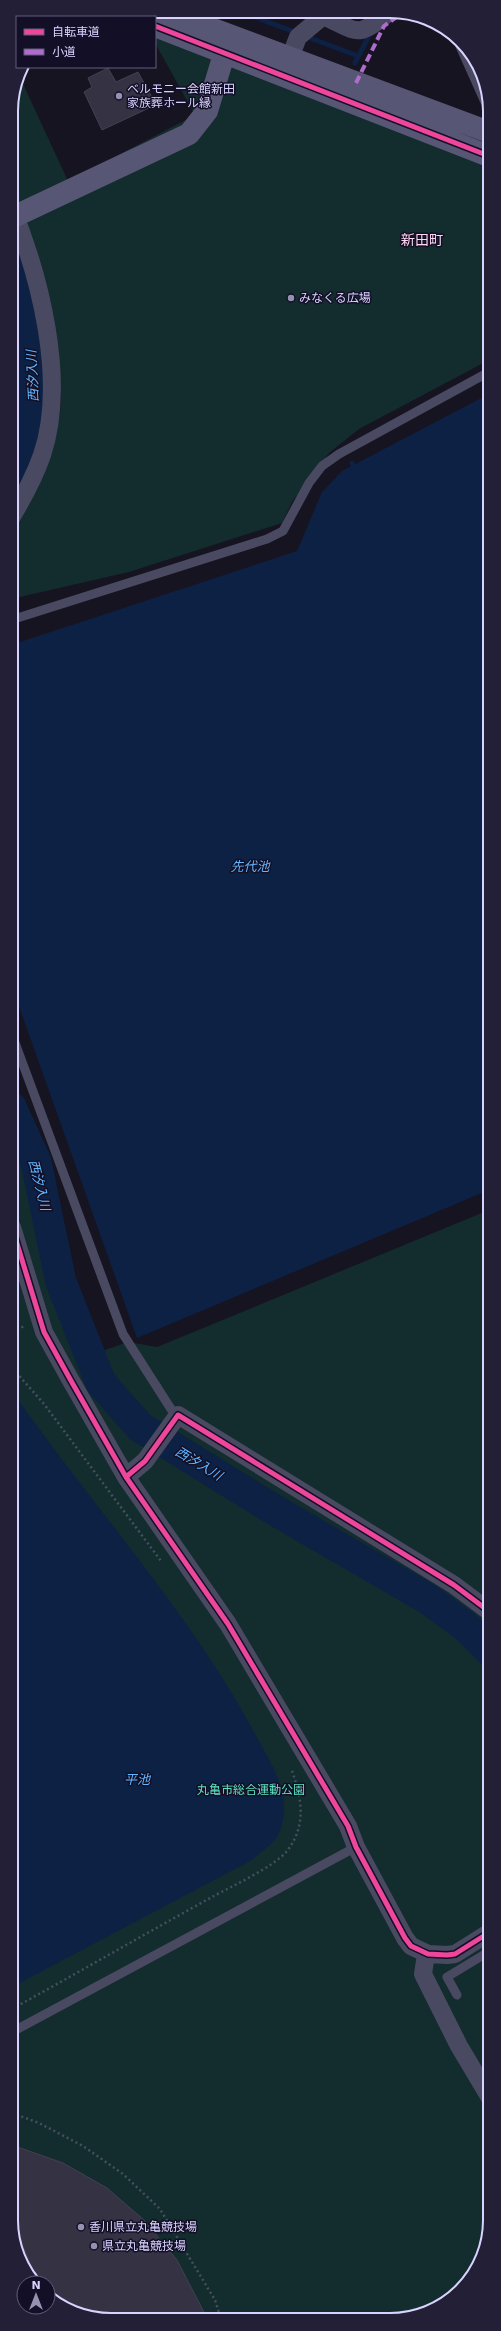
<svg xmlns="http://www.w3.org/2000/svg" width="501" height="2331" font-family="'DejaVu Sans','Noto Sans JP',sans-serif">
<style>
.green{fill:#132c2d}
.water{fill:#0d2144}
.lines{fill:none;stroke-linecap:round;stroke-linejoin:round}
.stream{stroke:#0d2144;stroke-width:5}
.river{stroke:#0d2144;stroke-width:31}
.building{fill:#343243;stroke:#433f54}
.path{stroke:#44505f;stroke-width:2.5;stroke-dasharray:2 3;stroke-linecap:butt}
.lane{stroke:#4a4962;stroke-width:9}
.street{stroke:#4a4962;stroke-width:18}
.secondary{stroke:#575674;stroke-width:22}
.quiet{stroke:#b06ccc;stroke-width:4;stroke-dasharray:8 4;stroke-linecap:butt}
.cycleway-casing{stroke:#130f26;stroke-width:8}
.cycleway{stroke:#ed469a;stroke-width:5}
.poi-dot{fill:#9591b1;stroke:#130f26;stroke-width:1.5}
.labels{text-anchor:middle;stroke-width:3;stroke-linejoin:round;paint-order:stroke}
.poi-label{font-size:12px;fill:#d9d4ff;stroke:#130f26;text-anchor:start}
.park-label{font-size:12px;fill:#5fe0c0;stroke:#130f26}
.water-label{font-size:13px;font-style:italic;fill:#62b6ff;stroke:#130f26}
.quarter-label{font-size:14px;fill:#ffd6f0;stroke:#130f26}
.rim{fill:none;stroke:#d9d4ff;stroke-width:2}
</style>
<rect width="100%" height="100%" fill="#161421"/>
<!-- green -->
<path class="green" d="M155 36 489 166V360L359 429 329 453 292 502 282 523 129 572 11 599V529L35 487 55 435 61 406 59 374 20 206 11 188V105L18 73 68 181 195 115 155 43Z
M12 1130 28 1167 37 1208 96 1353 128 1342 157 1347 489 1210 490 2226 482 2258 461 2291 434 2310 403 2319 91 2318 61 2307 48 2283H35L12 2233Z"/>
<!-- water -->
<path class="water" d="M489 394V1190L137 1338 11 984V645L297 551 322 492 342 471Z
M12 1391C91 1505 191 1613 256 1736 268 1757 286 1786 284 1812 281 1841 271 1844 250 1861L12 1987Z"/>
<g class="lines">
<!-- stream -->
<path class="stream" d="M242 12 297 33
M305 36 358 56
M355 63 371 32
M352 463 355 472"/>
<!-- river -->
<path class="river" d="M11 263C35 328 46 425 11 487
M11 1107 36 1162 61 1282 101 1383 140 1427 278 1512 428 1599 465 1626 490 1651"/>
</g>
<!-- building -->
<path class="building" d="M108 68 116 82 138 72 154 101 146 103 149 108 102 130 84 92 92 87 88 78Z
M12 2145 63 2163 107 2188 144 2220 177 2260 207 2318H91L61 2307 48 2296V2283H38L17 2231 12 2226Z"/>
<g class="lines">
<!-- path -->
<path class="path" d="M12 1331 25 1326
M12 1370 15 1371 44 1404 161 1561
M12 2009C79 1972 145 1934 212 1897 232 1886 274 1867 287 1851 308 1824 301 1796 291 1768
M12 2113 39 2123 83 2146 123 2174 160 2209 215 2300 221 2319"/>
<!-- lane -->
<path class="lane" d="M11 620 267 539 283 531 309 483 322 466 339 454 489 372
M11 1032 123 1334 171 1409 178 1415
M457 1995 447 1977 490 1951
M12 2032 356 1847"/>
<!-- street -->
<path class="street" d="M464 44 489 100
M285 71 298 37 323 16C359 32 356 39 388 13
M11 206C40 276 67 381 42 455 34 478 23 498 11 518
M12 1227 44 1332 70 1379 126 1477 228 1624 348 1826 356 1847 405 1938 411 1946 428 1954 447 1955 455 1954 490 1932
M126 1477 145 1461 178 1415 454 1585 490 1612
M426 1954 423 1974 459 2046 490 2098"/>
<!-- secondary -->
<path class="secondary" d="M118 11 133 17
M165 11 489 132
M155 26 489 156
M11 218 189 134 207 111 228 41"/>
<!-- quiet -->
<path class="quiet" d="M356 83 384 26 402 13"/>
<defs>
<path id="cycleway" d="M155 26 489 156
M12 1227 44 1332 70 1379 126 1477 228 1624 348 1826 356 1847 405 1938 411 1946 428 1954 447 1955 455 1954 490 1932
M126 1477 145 1461 178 1415 454 1585 490 1612"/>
</defs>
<!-- cycleway casing -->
<use href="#cycleway" class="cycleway-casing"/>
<!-- cycleway -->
<use href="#cycleway" class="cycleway"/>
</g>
<!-- markers -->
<g class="poi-dot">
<circle cx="119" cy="96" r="4"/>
<circle cx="291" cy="298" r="4"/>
<circle cx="81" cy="2227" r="4"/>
<circle cx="94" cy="2246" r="4"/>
</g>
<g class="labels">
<!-- poi labels -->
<g class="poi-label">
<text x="127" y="93">ベルモニー会館新田<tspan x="127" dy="14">家族葬ホール縁</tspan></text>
<text x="299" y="302">みなくる広場</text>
<text x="89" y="2231">香川県立丸亀競技場</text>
<text x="102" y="2250">県立丸亀競技場</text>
</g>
<!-- park labels -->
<g class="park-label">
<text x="251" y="1794">丸亀市総合運動公園</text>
</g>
<!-- water labels -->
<g class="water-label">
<text transform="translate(32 376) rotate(-93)" y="5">西汐入川</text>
<text x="250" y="871">先代池</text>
<text transform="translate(40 1185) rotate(76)" y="5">西汐入川</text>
<text transform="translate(199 1463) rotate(31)" y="5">西汐入川</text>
<text x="137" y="1784">平池</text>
</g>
<!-- quarter labels -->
<g class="quarter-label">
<text x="422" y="245">新田町</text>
</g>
</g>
<!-- crop -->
<path d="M0 0H501V2331H0ZM111 18H390A93 93 0 0 1 483 111V2220A93 93 0 0 1 390 2313H111A93 93 0 0 1 18 2220V111A93 93 0 0 1 111 18Z" fill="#231f37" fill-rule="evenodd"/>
<path class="rim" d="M111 18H390A93 93 0 0 1 483 111V2220A93 93 0 0 1 390 2313H111A93 93 0 0 1 18 2220V111A93 93 0 0 1 111 18Z"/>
<!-- legend -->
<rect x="16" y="16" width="140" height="52" fill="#130f26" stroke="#625e7d"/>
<rect x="24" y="29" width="20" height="6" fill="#ed469a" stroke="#625e7d"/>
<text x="52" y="36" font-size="12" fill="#d9d4ff">自転車道</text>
<rect x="24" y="49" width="20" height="6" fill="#b06ccc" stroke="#625e7d"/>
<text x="52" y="56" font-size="12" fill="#d9d4ff">小道</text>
<!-- north arrow -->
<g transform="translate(36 2295)"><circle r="19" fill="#130f26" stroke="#625e7d"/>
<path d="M0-3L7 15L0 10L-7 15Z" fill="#9591b1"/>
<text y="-6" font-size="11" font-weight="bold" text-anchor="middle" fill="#d9d4ff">N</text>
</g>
</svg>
